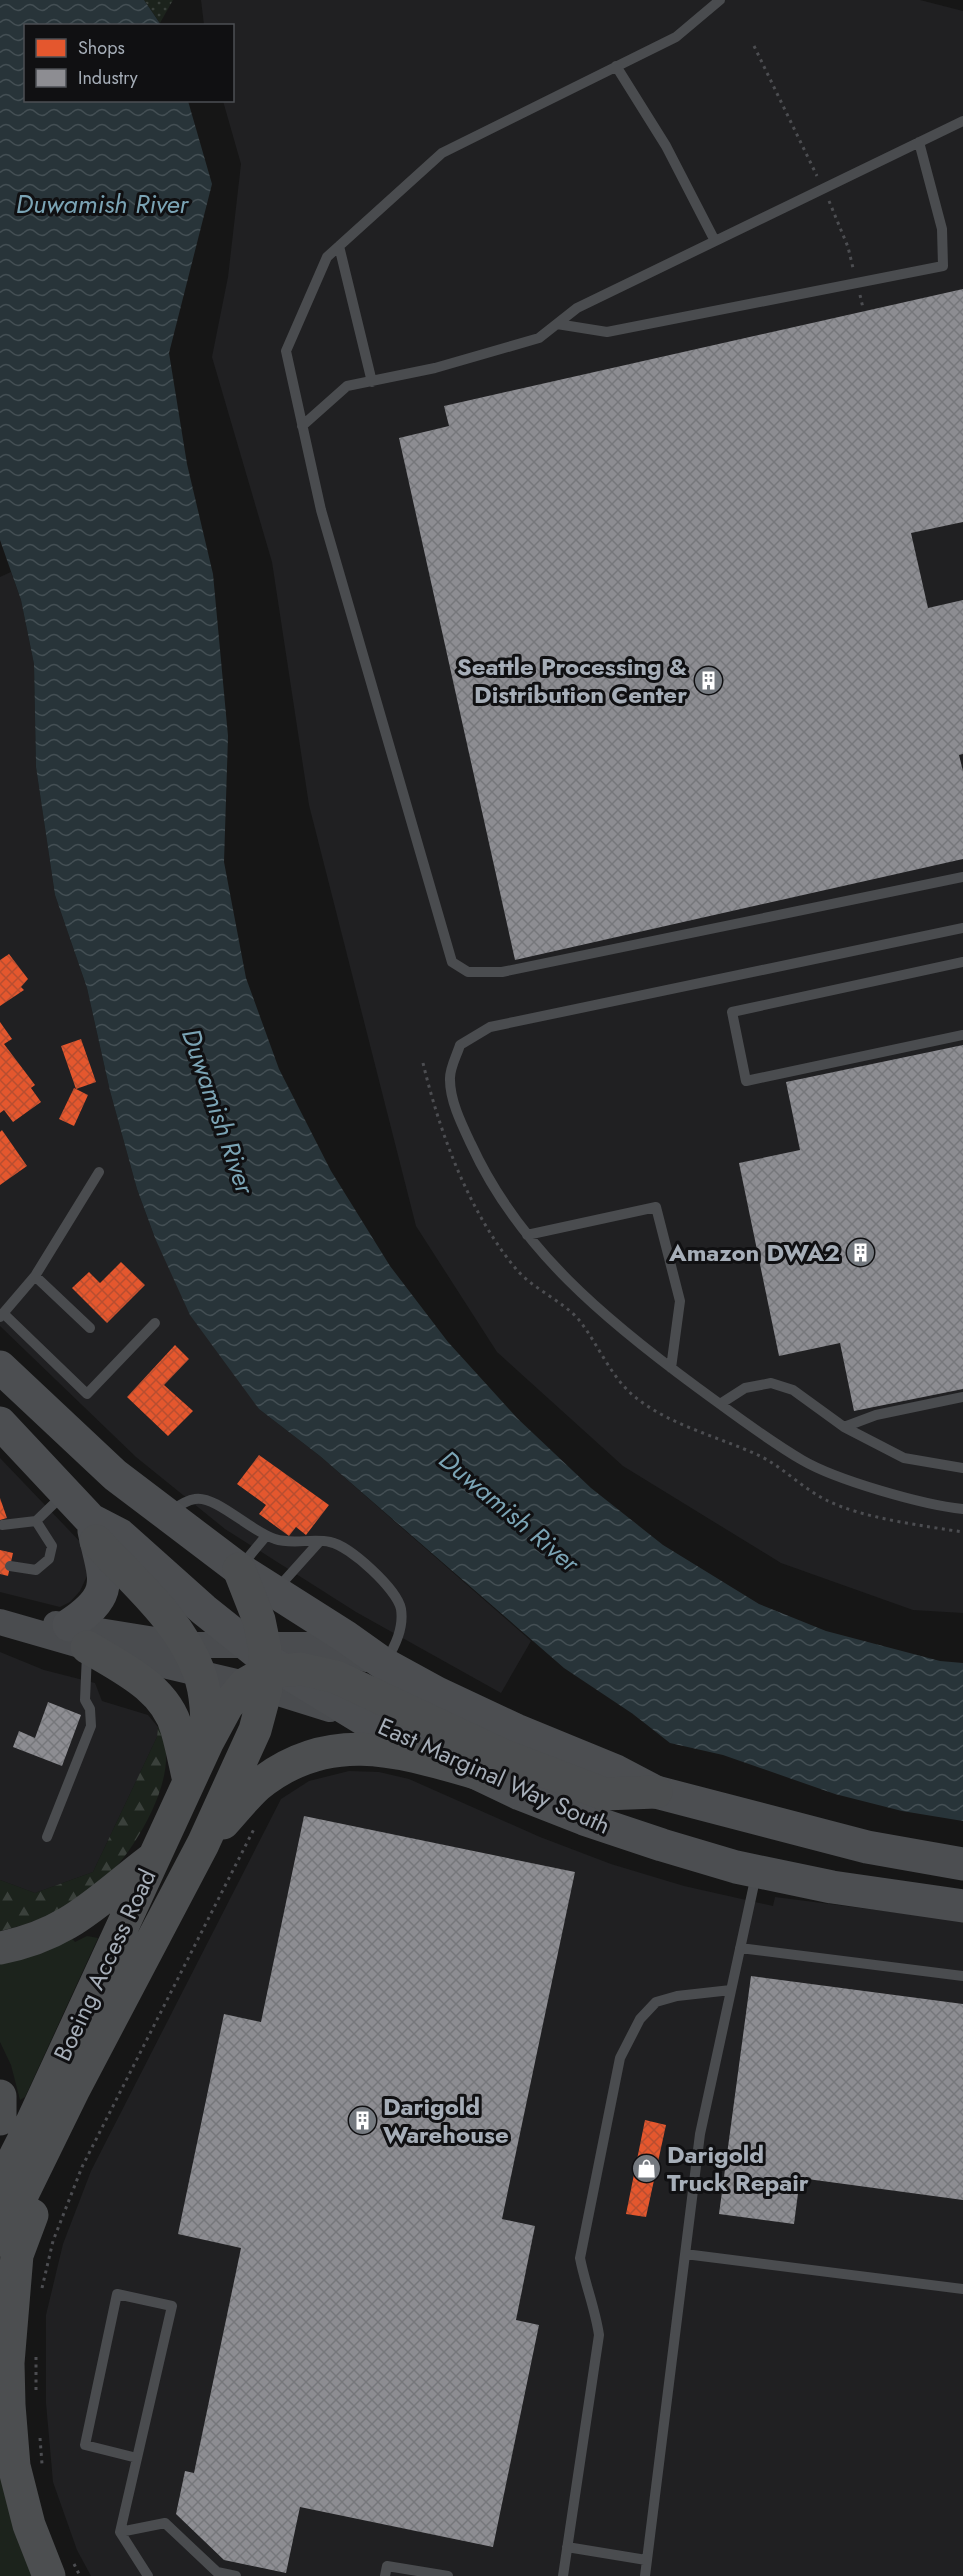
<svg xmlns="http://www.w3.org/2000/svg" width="963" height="2576" font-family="Jost,sans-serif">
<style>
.built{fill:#202022}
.grass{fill:#1c231c}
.forest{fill:url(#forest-firs)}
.park{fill:url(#park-dots)}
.water{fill:url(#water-waves)}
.shops{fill:url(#shops-cross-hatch)}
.industry{fill:url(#industry-cross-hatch)}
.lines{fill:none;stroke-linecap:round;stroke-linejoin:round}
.path{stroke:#4c4d51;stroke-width:3;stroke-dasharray:3 4.5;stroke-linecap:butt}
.service{stroke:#4a4c4f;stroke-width:10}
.tertiary{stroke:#4a4c4f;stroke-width:26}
.primary{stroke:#4c4e51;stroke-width:33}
.trunk{stroke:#4c4e50;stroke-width:33}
.labels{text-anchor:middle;stroke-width:6;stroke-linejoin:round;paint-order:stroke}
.poi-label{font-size:24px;font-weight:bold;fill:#a6aeb8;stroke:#101012;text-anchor:end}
.street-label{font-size:24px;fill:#a6aeb8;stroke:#101012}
.water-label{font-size:26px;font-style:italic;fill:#7ba4b5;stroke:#101012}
</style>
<defs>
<pattern id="forest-firs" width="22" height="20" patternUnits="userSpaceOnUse" patternTransform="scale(1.5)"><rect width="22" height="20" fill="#1c231c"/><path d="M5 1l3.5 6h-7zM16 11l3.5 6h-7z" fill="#3a403b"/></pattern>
<pattern id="park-dots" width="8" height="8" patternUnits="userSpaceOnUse" patternTransform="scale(1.5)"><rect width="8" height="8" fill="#1c231c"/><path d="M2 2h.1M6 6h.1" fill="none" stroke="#3a403b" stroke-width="1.8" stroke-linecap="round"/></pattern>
<pattern id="water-waves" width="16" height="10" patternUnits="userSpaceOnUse" patternTransform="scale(1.5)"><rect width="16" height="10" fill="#283439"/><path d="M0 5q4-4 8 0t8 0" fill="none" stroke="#444f54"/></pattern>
<pattern id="shops-cross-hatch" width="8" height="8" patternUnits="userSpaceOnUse" patternTransform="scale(1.5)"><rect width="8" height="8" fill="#e4572e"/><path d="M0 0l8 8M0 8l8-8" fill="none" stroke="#b84e30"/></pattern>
<pattern id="industry-cross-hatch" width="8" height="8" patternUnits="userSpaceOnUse" patternTransform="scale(1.5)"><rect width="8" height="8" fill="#8d8d92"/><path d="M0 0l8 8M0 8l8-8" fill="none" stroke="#76777b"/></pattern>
</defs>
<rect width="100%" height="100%" fill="#161616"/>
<!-- built -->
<path class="built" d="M201 0H920L963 11V1613L913 1610 781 1563 623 1466 497 1352 416 1226 309 805 272 562 212 357 228 277 241 164 223 101 232 100V26L204 25Z
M11 572 21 600 34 664 36 767 55 895 87 988 110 1091 137 1189 155 1238 259 1409 320 1456 531 1641 501 1693 356 1612 225 1529 136 1457 0 1326V577Z
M0 1458 87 1549V1576L80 1591 70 1602 60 1607 0 1592Z
M0 1652 44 1670 95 1683 102 1701 148 1715 158 1727 157 1737 93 1872 35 1893 0 1880Z
M349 1771 379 1772 409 1779 540 1837 611 1864 684 1886 773 1906 775 1897 963 1921V2576H91L77 2550 53 2482 46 2403V2315L63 2244 91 2171 281 1799 309 1781Z"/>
<!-- grass -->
<path class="grass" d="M70 1936 75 1942 87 1936 98 1938 25 2097 20 2100 11 2065 0 2042V1959Z
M0 2465 34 2576H0Z"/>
<!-- forest -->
<path class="forest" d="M158 1727C188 1771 128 1864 92 1891 64 1910 33 1924 0 1931V1880L35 1893 93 1872 157 1737Z"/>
<!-- park -->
<path class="park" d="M144 0H173L160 23Z"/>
<!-- water -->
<path class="water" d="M0 0H144L161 25 26 26V100L188 101 212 184 169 353 187 464 213 574 228 736 224 862 246 978 279 1069 331 1171 390 1266 448 1342 517 1418 591 1488 663 1545 759 1604 826 1631 940 1661 963 1663V1821L902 1811 835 1794 723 1755 670 1743 633 1714 564 1668 320 1456 259 1409 190 1315 155 1238 137 1189 110 1091 87 988 55 895 36 767 34 664 21 600 0 540Z"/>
<!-- shops -->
<path class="shops" d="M9 954 28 979 21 987 24 990 0 1006V960Z
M0 1022 12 1039 4 1044 35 1085 31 1088 41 1102 13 1122 4 1110 0 1113Z
M81 1039 96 1082 76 1089 61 1046Z
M74 1088 88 1095 74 1126 59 1119Z
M2 1130 27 1166 0 1185V1132Z
M121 1262 145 1285 107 1323 72 1288 89 1272 100 1283Z
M175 1345 189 1359 164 1385 193 1411 168 1436 127 1397Z
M259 1455 329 1505 306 1535 296 1527 289 1536 259 1514 266 1505 237 1484Z
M0 1498 7 1518 0 1520Z
M0 1550 13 1553 8 1576 0 1574Z
M645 2120 666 2125 646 2217 626 2214Z"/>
<!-- industry -->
<path class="industry" d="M963 289V522L911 533 928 608 963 600V754L959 755 963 771V859L515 960 399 438 449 426 444 406Z
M963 1045V1389L854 1411 840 1343 779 1356 739 1163 800 1150 786 1082Z
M48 1702 81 1715 62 1766 13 1747 19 1731 35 1738Z
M304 1816 575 1872 502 2219 535 2226 516 2320 539 2325 493 2547 300 2507 286 2573 224 2560 176 2514 185 2471 194 2473 241 2248 178 2234 224 2014 261 2022Z
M751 1976 963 2004V2200L800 2178 794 2224 719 2214Z"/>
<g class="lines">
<!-- path -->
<path class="path" d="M754 46 817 176
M829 201 848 247 853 268
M860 295 863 308
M423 1063C440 1134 469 1212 516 1269 533 1289 563 1301 579 1320 599 1345 612 1381 639 1400 671 1425 721 1438 758 1455 783 1467 802 1488 826 1500 861 1518 924 1526 963 1532
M42 2288 53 2241 82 2167 255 1827
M36 2357V2393
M40 2438 42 2464
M74 2564 80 2576"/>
<!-- service -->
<path class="service" d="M720 0 676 37 442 153 327 257 286 351 321 510 452 962 468 972H502L963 877
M616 66 666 146 715 241
M339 246 372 382
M557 324 607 332 943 266 942 229 919 142
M302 426 347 386 435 368 539 338 577 308 963 121
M963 928 490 1027 460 1045C457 1055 449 1069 450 1080 450 1101 462 1125 471 1144 519 1249 607 1321 698 1388 731 1412 766 1439 802 1460 836 1480 923 1505 963 1509
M963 962 732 1012 746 1081 963 1035
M527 1235 656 1207 680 1301 671 1368
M35 1276 99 1172
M4 1314 87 1394 155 1323
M0 1317 35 1276 90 1328
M720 1404 745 1388 771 1383 793 1390 844 1427 904 1458 963 1468
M844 1427 876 1415 963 1397
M171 1511C178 1506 187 1500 195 1499 216 1495 251 1532 275 1539 292 1545 312 1538 330 1542 350 1546 397 1589 401 1609 404 1628 395 1646 386 1661
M2 1525 36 1521 63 1495
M242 1565 266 1536
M10 1566 36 1570 49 1559 52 1546 36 1521
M276 1590 320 1541
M47 1837 91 1726 90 1709 85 1700 87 1654
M740 1948 963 1976
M685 2254 963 2289
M137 2458 85 2445 117 2294 172 2306 120 2532 148 2576
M120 2532 165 2523 217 2572 236 2576
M567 2547 646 2560
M385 2576 387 2566 448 2576
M563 2576 599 2335C595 2308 585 2284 580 2258L620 2058 640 2019 656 2002 677 1996 731 1990
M645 2576 700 2134 756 1875"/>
<!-- tertiary -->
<path class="tertiary" d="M0 1622 87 1647 266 1689 330 1709
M56 1624 186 1645H319L367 1659"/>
<!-- primary -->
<path class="primary" d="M0 1367 115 1475 239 1569 346 1637 384 1664 437 1693 516 1730 616 1771 656 1792 867 1847 963 1864
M0 1423 91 1520 120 1535 204 1610 265 1659 365 1720 520 1794 584 1819 662 1845 736 1867 832 1887 963 1906
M69 1625C117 1593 104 1579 94 1531"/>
<!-- trunk -->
<path class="trunk" d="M96 1541C133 1581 180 1620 199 1672 207 1694 207 1718 207 1741
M87 1647C122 1668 166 1688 177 1730 182 1747 185 1764 189 1781
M223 1823C234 1811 245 1797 257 1786 330 1726 403 1752 483 1775
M0 1948C69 1935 98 1900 151 1860
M0 2096V2119
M0 2186 28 2131 207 1743 227 1706 245 1684 266 1672 301 1669 336 1677 500 1754 604 1794 656 1792
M32 2215 17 2255 8 2363 9 2405 14 2466 29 2525 49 2576
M0 2240 74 2089 203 1844 255 1730 266 1689 265 1649 259 1620 239 1569"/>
</g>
<!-- icons -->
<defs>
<symbol id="building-disc" viewBox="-11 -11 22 22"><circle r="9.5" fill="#74797f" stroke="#101012"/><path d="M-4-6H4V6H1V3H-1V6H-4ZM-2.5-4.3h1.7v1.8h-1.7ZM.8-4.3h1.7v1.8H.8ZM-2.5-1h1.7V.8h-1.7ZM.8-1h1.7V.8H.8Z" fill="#fff"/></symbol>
<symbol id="shop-disc" viewBox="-11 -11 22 22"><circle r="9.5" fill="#74797f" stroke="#101012"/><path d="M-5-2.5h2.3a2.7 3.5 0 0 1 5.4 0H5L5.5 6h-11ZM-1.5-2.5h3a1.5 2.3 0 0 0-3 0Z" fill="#fff"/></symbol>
</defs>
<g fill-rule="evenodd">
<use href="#building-disc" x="692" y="664" width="33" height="33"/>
<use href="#building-disc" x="844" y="1236" width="33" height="33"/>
<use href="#building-disc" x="346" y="2104" width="33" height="33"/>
<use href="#shop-disc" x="630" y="2152" width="33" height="33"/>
</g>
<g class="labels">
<!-- poi labels -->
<g class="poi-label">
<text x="687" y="675">Seattle Processing &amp;<tspan x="687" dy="28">Distribution Center</tspan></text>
<text x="840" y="1261">Amazon DWA2</text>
<text x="383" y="2115" text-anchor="start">Darigold<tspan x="383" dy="28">Warehouse</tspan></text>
<text x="667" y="2163" text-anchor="start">Darigold<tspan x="667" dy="28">Truck Repair</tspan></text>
</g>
<!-- street labels -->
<g class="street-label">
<text transform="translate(494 1776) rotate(24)" y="8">East Marginal Way South</text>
<text transform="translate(105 1965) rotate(-65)" y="8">Boeing Access Road</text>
</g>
<!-- water labels -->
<g class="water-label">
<text x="102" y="213">Duwamish River</text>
<text transform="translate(218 1111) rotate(71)" y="9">Duwamish River</text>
<text transform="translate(509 1511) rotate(40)" y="9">Duwamish River</text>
</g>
</g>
<!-- legend -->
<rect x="24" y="24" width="210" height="78" fill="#101012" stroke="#4c4f54" stroke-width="1.5"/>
<rect x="36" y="39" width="30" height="18" fill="#e4572e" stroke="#4c4f54" stroke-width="1.5"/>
<text x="78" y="54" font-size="18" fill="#a6aeb8">Shops</text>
<rect x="36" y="69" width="30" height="18" fill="#8d8d92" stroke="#4c4f54" stroke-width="1.5"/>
<text x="78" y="84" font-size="18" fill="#a6aeb8">Industry</text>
</svg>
